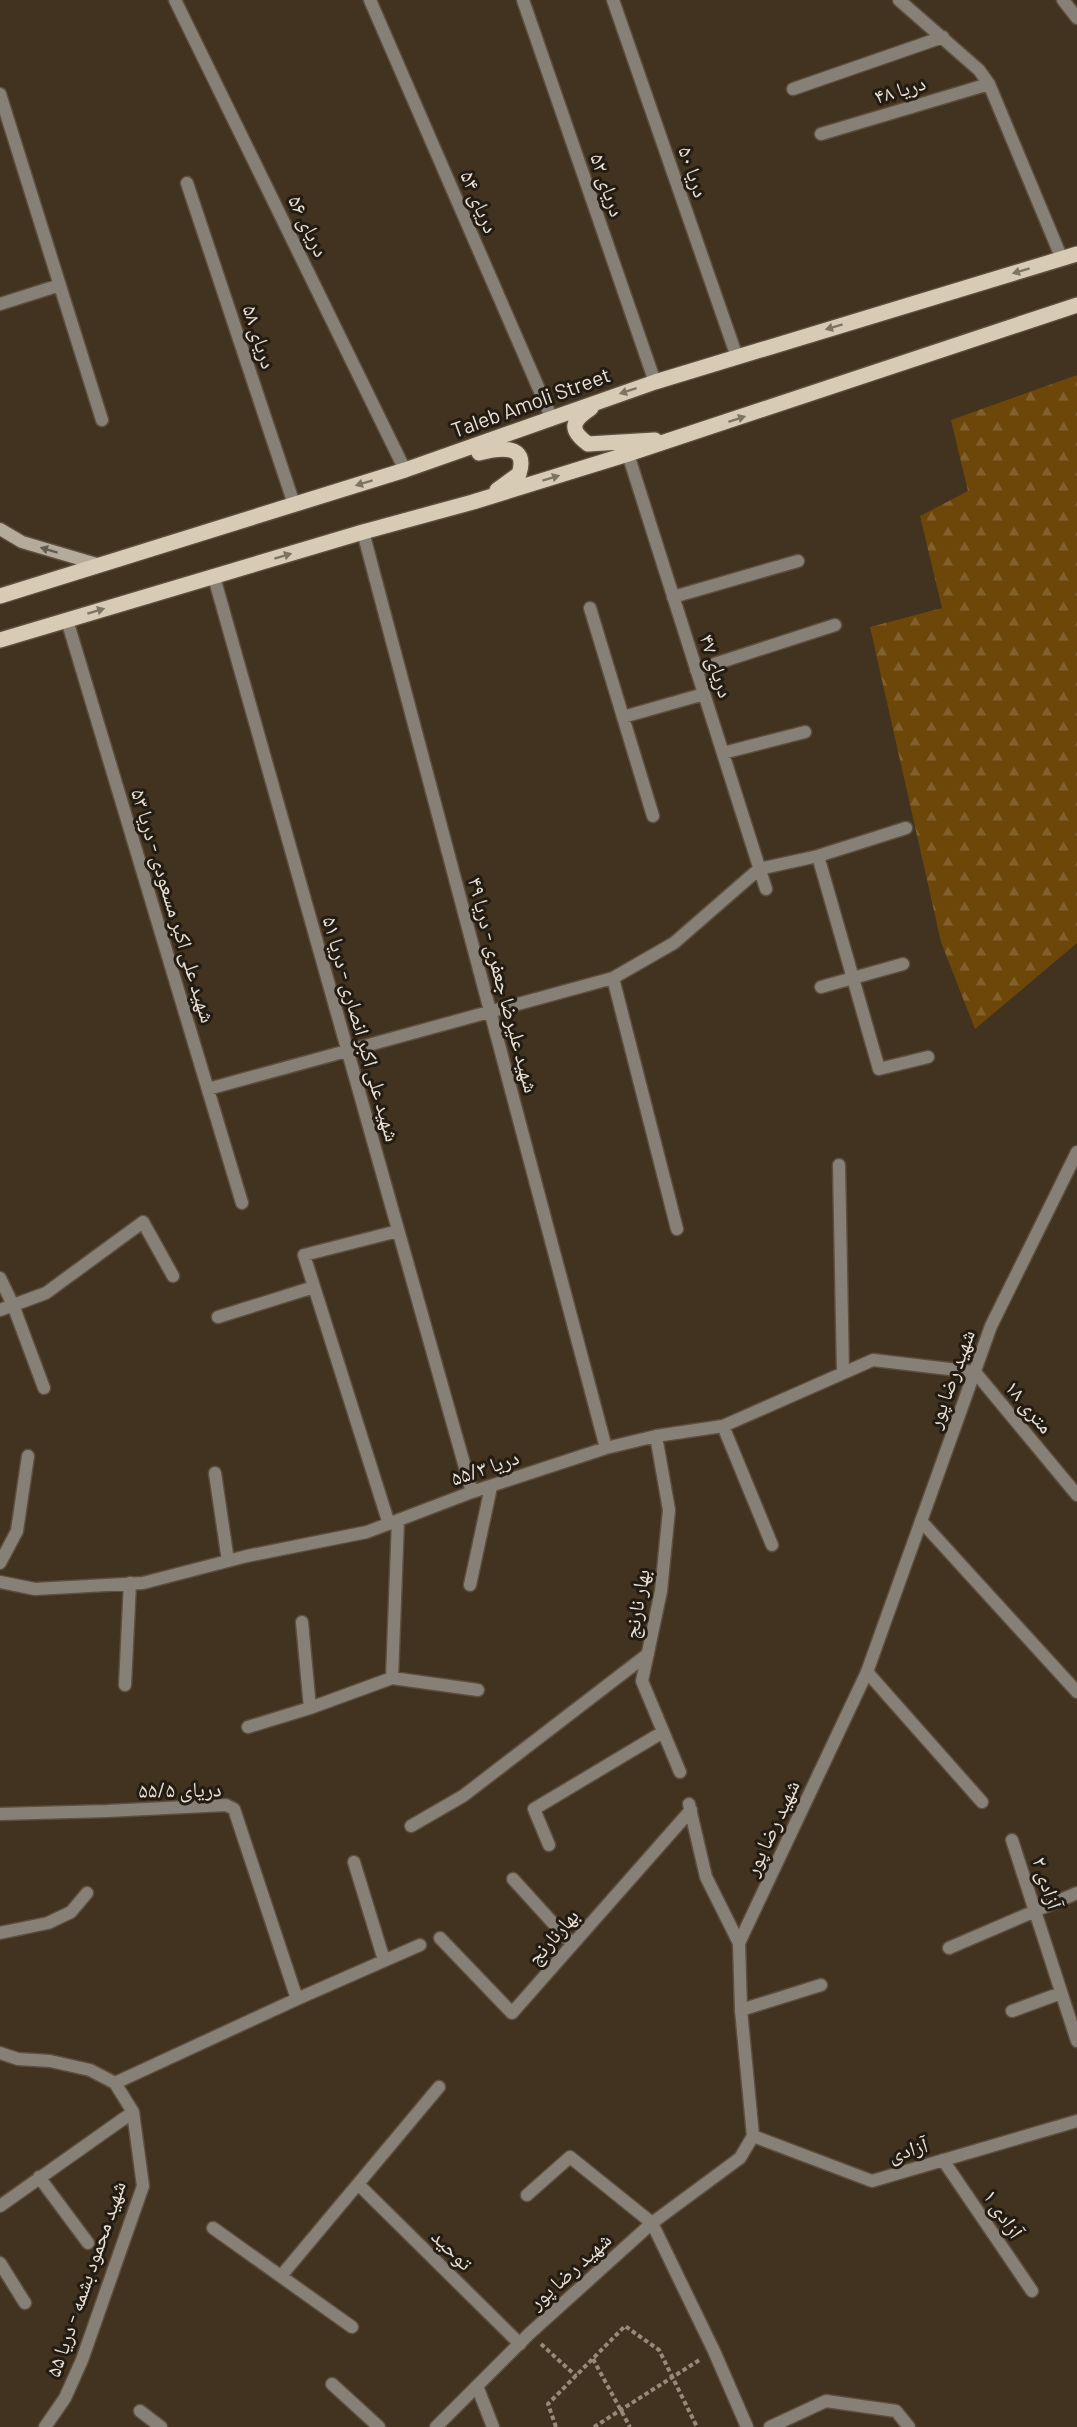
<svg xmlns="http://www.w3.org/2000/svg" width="1077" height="2427" font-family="Barlow,'Noto Naskh Arabic',sans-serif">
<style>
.forest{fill:url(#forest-firs)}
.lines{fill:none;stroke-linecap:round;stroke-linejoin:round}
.minor-casing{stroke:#5d4e3d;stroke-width:15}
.tertiary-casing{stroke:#5d4e3d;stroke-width:15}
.secondary-casing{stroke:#5d4e3d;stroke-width:15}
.primary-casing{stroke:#5d4e3d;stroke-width:18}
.path{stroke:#978a7b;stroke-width:4;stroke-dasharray:4.5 3;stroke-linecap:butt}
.minor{stroke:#878076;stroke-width:12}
.tertiary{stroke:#878076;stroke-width:12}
.secondary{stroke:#b4ab9a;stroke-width:12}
.primary{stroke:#d7cbb6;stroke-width:15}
.oneway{fill:#7d7464}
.oneway2{fill:#645c50}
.labels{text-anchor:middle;stroke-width:6;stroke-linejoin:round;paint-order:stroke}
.street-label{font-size:21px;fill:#e9dfd4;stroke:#231c13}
</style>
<defs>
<pattern id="forest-firs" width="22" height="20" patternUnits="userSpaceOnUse" patternTransform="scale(1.5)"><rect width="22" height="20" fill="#6d4609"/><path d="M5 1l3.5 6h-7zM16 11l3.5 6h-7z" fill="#82602c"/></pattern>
</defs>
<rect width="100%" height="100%" fill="#423220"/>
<!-- forest -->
<path class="forest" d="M1077 375V943L975 1029 941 942 870 627 942 608 920 516 968 491 951 420Z"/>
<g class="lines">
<defs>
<path id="minor" d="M175 0 405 470
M370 0 552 419
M523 0 655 382
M613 0 737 357
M899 0 979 70 989 84 1062 259
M1063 0 1077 18
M793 89 943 37
M0 94 102 420
M821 134 989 84
M187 183 294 504
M0 304 60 285
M628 454 766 889
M363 532 606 1448
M214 577 472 1492
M673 597 798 561
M590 608 653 816
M67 620 242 1203
M696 670 835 625
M623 717 704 694
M723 753 805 732
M818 856 906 828
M613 978 677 1229
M821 987 903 964
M208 1089 613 978 674 943 759 869 818 856 879 1069 928 1057
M839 1165 843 1373
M0 1278 13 1305 44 1388
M0 1310 46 1293 143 1222 173 1276
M218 1317 314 1287
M723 1426 772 1545
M656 1436 669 1510 661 1591 642 1681 680 1772
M215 1473 228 1561
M921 1521 1077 1692
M389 1524 304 1255 398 1231
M0 1563 17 1531 28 1456
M0 1582 35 1589 143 1583 247 1556 367 1532 472 1492 606 1448 656 1436 723 1426 873 1360 975 1372 1077 1495
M470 1585 491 1487
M302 1622 310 1708
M867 1672 982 1802
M392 1678 398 1521
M125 1685 130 1583
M248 1727 310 1708 392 1678 478 1690
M689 1804 706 1877 739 1943
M0 1814 107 1811 226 1805 234 1809 297 1999
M411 1826 463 1796 648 1654
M1012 1840 1077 2041
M549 1845 534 1809 663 1732
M354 1862 384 1960
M513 1879 572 1944
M0 1933 48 1923 71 1912 87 1893
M440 1938 512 2013 691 1810
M949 1948 1077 1893
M741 2010 821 1985
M1012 2011 1061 1993
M0 2053 18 2059 50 2061 90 2070 115 2083 133 2112 143 2186 82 2360 65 2398 45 2427
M115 2083 297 1999 420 1945
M753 2136 872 2181 1077 2121
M943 2160 1032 2291
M39 2177 88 2243
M358 2184 520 2344
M527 2195 570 2157 652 2223 714 2351 747 2427
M0 2206 133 2112
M213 2228 352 2327
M0 2263 25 2303
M281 2276 439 2087
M332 2384 379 2427
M477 2386 493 2427
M140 2411 161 2427
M770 2427 826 2401 896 2411 909 2427"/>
<path id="tertiary" d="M436 2427 529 2334 652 2223 740 2158 753 2136 741 2010 739 1943 867 1672 991 1326 1077 1152"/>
<path id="secondary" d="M0 529 22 542 100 565"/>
<path id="primary" d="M591 408C572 421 568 429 588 444L655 440
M479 453C499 448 529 443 519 474L497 490
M0 596 405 470 655 382 1077 254
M0 640 363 532 473 502 628 454 1077 305"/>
</defs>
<!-- minor casing -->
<use href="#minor" class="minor-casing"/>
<!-- tertiary casing -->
<use href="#tertiary" class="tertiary-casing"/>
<!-- secondary casing -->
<use href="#secondary" class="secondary-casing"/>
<!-- primary casing -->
<use href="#primary" class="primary-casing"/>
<!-- path -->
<path class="path" d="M541 2344 576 2376
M593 2359 630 2427
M556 2427 548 2404 625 2326 659 2350 697 2427
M594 2427 701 2359"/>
<!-- minor -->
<use href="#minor" class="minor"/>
<!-- tertiary -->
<use href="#tertiary" class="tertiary"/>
<!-- secondary -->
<use href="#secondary" class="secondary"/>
<!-- primary -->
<use href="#primary" class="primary"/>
</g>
<!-- one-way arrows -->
<defs><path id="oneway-solid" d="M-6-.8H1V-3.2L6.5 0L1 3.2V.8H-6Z" transform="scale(1.5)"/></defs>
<g class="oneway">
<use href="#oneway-solid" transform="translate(1021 271) rotate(163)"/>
<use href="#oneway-solid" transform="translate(834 327) rotate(163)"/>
<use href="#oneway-solid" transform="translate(628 391) rotate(162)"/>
<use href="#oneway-solid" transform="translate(737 419) rotate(-18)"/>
<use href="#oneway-solid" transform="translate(551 478) rotate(-17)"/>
<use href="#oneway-solid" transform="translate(364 483) rotate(163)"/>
<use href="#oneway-solid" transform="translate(283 556) rotate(-17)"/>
<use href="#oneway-solid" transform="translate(96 611) rotate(-17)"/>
</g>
<use class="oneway2" href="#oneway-solid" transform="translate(49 550) rotate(-163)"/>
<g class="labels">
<!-- street labels -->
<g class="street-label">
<text transform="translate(900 90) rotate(-17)" y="7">دریا ۴۸</text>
<text transform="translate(693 172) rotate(71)" y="7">دریا ۵۰</text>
<text transform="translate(607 185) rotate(71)" y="7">دریای ۵۲</text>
<text transform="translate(479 202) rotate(67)" y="7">دریای ۵۴</text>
<text transform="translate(308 226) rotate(64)" y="7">دریای ۵۶</text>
<text transform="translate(259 337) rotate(72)" y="7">دریای ۵۸</text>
<text transform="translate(531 403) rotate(-20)" y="7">Taleb Amoli Street</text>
<text transform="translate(716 666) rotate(72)" y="7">دریای ۴۷</text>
<text transform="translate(173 906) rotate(73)" y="7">شهید علی اکبر مسعودی - دریا ۵۳</text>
<text transform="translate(503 985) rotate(75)" y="7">شهید علیرضا جعفری - دریا ۴۹</text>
<text transform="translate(361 1029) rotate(74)" y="7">شهید علی اکبر انصاری - دریا ۵۱</text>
<text transform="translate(951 1379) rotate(-70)" y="7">شهید رضا پور</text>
<text transform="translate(1029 1407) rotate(50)" y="7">۱۸ متری</text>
<text transform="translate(485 1468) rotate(-19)" y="7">دریا ۵۵/۳</text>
<text transform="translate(637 1604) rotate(-80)" y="7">بهار نارنج</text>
<text transform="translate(180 1790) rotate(-1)" y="7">دریای ۵۵/۵</text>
<text transform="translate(772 1828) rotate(-65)" y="7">شهید رضا پور</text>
<text transform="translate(1047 1883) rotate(72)" y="7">آزادی ۲</text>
<text transform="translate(553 1937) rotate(-49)" y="7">بهارنارنج</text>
<text transform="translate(908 2150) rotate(-16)" y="7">آزادی</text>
<text transform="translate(1003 2214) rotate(56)" y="7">آزادی ۱</text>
<text transform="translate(452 2250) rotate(45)" y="7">توحید</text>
<text transform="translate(570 2271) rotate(-42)" y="7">شهید رضا پور</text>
<text transform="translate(86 2279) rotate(-71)" y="7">شهید محمود بشمه - دریا ۵۵</text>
</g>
</g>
</svg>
